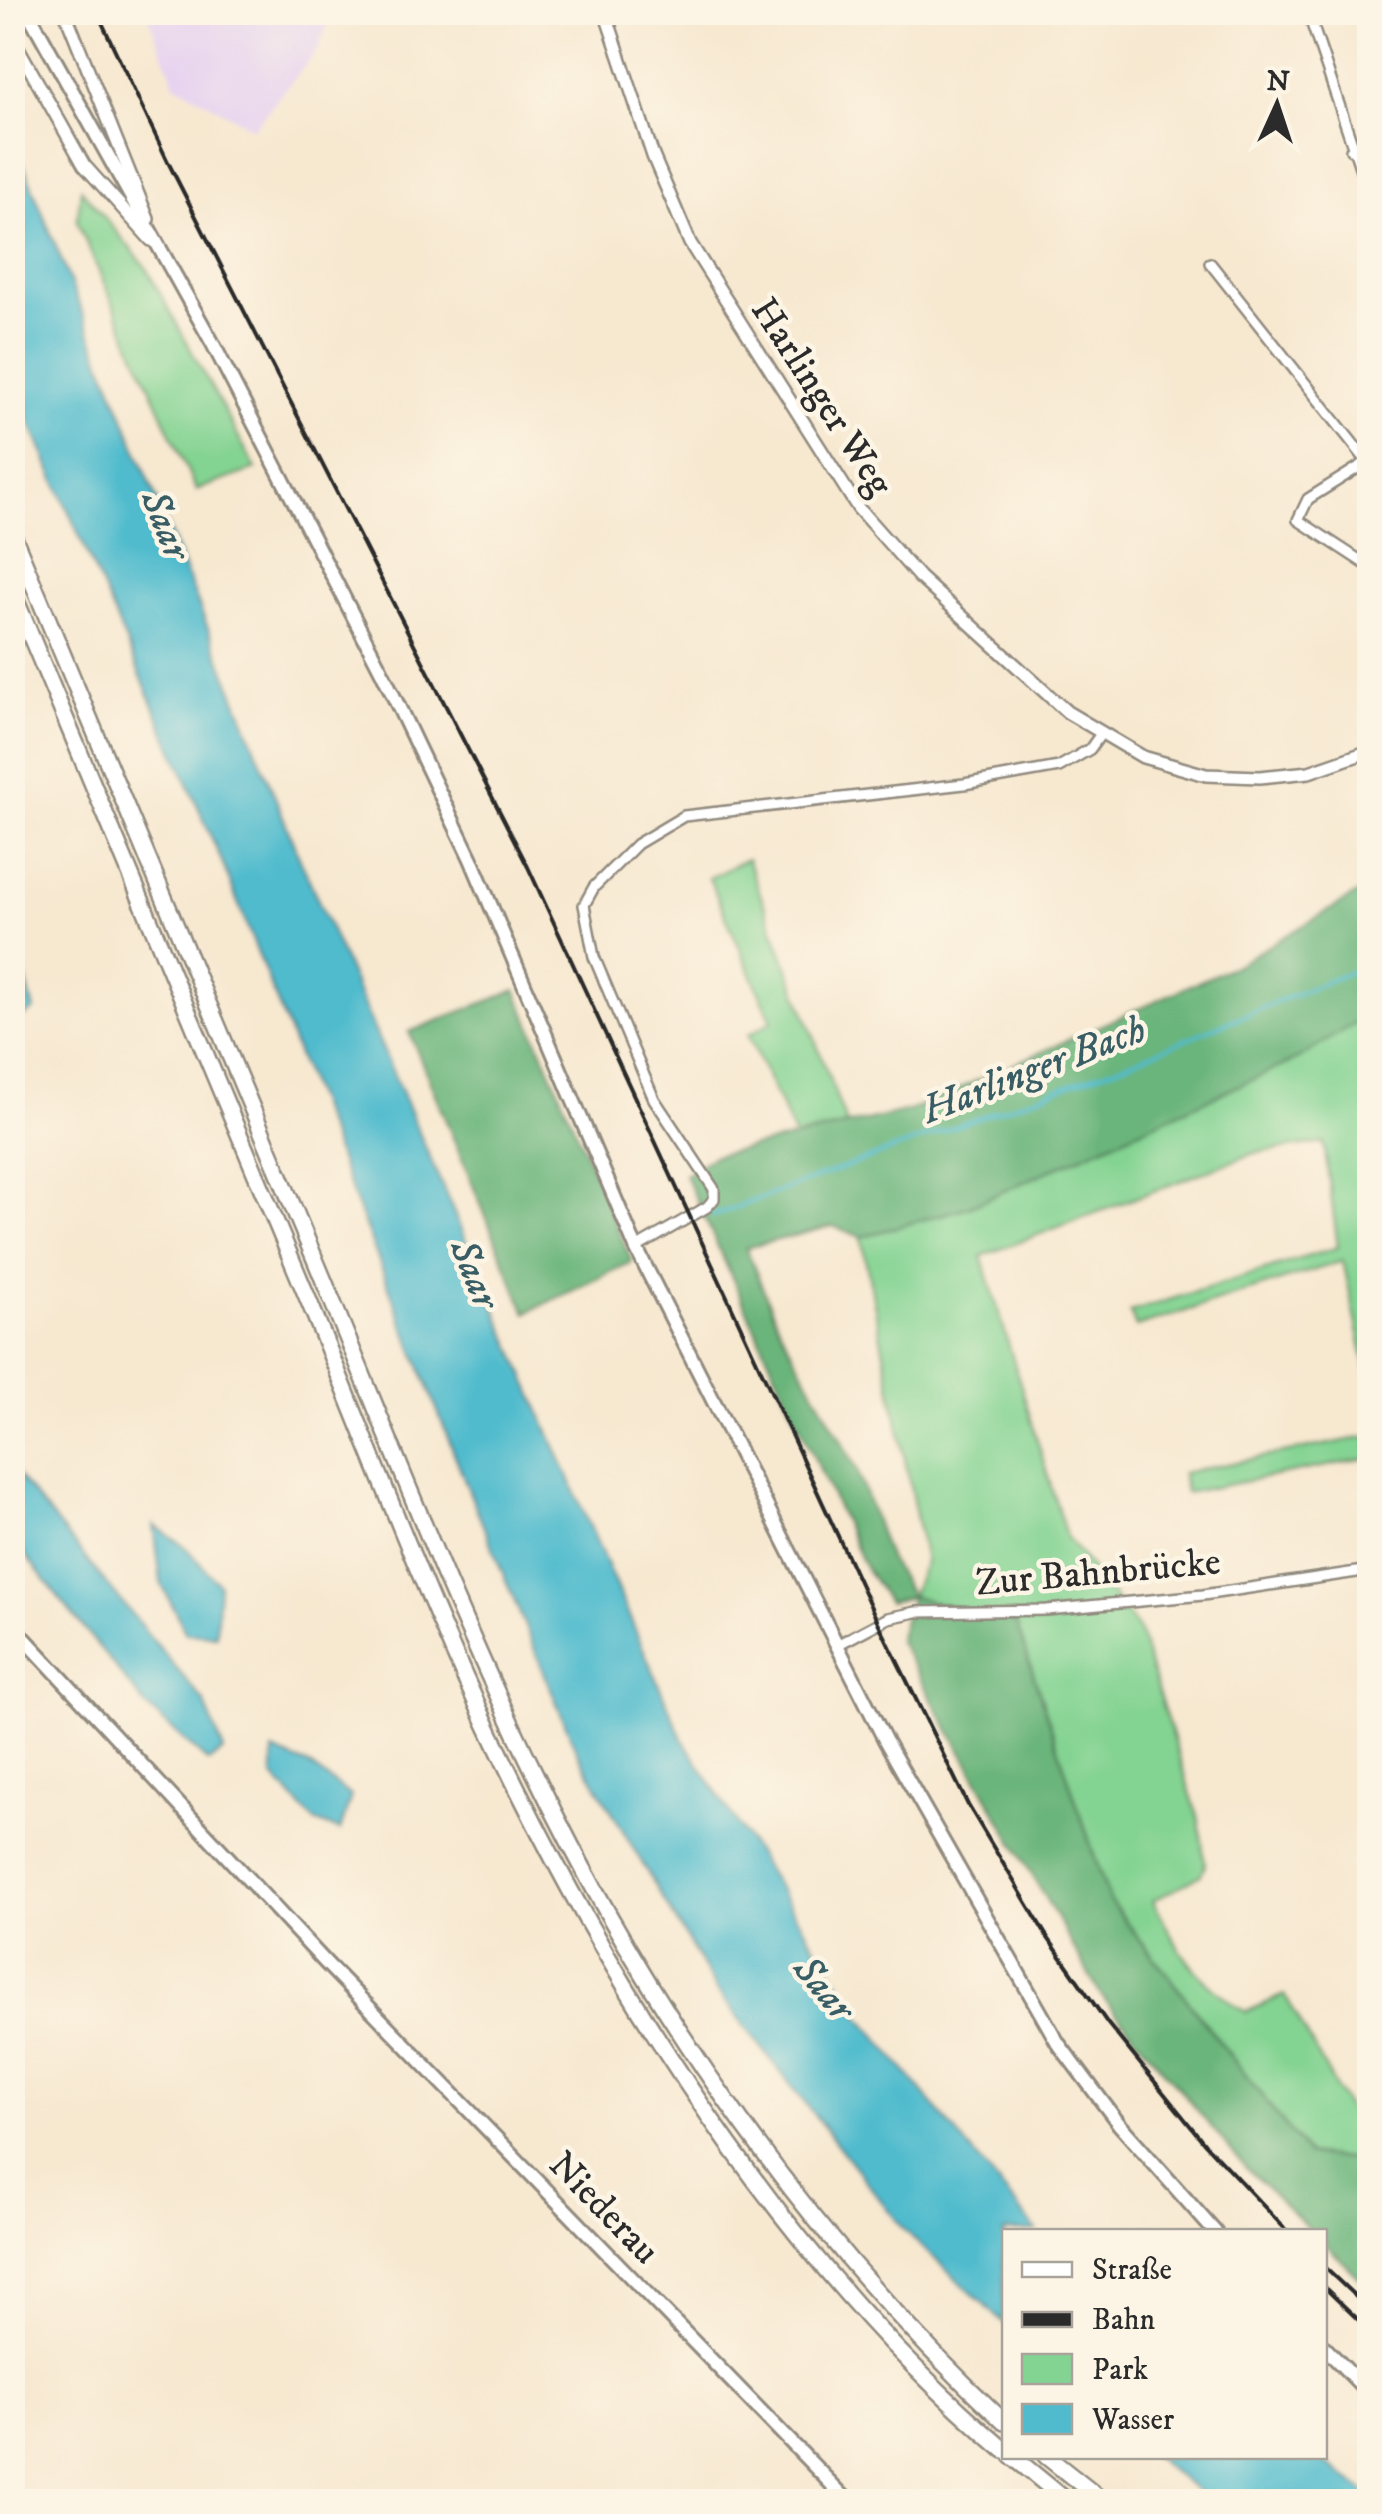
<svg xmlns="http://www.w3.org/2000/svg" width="1382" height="2514" font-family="'IM FELL DW Pica',serif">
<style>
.built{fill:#e6d2f0}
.green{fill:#83d392;stroke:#577f5e;stroke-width:2.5}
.forest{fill:#6ab57c;stroke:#4a7054;stroke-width:2.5}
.water{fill:#50bbcd;stroke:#3e737c;stroke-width:2.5}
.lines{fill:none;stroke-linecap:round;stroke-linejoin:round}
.stream{stroke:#50bbcd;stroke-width:4}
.minor-casing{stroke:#918a7e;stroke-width:14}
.tertiary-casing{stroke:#918a7e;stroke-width:16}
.secondary-casing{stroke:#918a7e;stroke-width:18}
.motorway-casing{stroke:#918a7e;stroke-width:20}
.minor{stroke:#fff;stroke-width:9}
.tertiary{stroke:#fff;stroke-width:11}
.secondary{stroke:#fff;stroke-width:12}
.motorway{stroke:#fff;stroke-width:15}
.rail{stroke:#2b2b2b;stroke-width:4}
.labels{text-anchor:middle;stroke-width:9;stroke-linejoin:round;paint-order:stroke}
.street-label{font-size:38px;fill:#2b2b2b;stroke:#fcf5e5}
.water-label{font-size:40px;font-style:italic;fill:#385d64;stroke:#fcf5e5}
</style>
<rect width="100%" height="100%" fill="#fcf5e5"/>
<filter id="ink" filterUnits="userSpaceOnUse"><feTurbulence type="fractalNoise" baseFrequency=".01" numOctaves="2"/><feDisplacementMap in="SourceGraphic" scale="20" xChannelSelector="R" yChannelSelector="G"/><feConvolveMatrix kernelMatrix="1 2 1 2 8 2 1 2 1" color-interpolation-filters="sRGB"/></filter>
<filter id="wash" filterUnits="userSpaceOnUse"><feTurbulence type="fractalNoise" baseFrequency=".0048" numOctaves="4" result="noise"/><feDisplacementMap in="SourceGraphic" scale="40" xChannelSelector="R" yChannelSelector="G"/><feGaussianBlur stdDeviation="2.25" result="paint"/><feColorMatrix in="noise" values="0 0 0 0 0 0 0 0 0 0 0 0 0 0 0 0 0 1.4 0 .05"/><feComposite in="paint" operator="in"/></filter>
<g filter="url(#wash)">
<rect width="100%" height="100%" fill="#f7e8d0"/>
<!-- built -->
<path class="built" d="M147 13H332L318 50 253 128 175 84Z"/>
<!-- green -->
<path class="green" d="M81 189 145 266 256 469 196 490 77 222Z
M747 859 847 1125 795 1137 748 1035 772 1021 709 878Z
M1369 1014V1380L1343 1261 1136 1327 1130 1312 1338 1247 1324 1143 1254 1153 982 1256 1066 1536 1138 1629 1199 1820 1205 1864 1201 1875 1153 1901C1180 1953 1195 1980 1246 2012L1285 1995 1369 2148V2162L1307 2154 1109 1899 1016 1623 911 1597 925 1561 861 1237 968 1207 1297 1059Z
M1369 1436V1458L1185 1493 1182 1473Z"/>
<!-- forest -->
<path class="forest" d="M1369 887V1014L1298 1059 968 1207 861 1237 833 1226 746 1248 778 1325 856 1467 887 1555 911 1596 1016 1623 1109 1900 1307 2154 1369 2162V2287L1325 2244 1324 2232 1311 2231 1245 2167 1100 1994 898 1640 911 1597 888 1602 864 1566 685 1175 713 1156 909 1111 1236 965Z
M516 990 632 1262 526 1313 409 1032Z"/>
<!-- water -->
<path class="water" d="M12 136 297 852 682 1738 862 2018 1037 2231 1004 2232V2323L904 2230 716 1989 577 1752 473 1501 220 857 13 384Z
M13 955 20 960 34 1010 13 1023Z
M12 1469 204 1702 224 1751 208 1762 146 1706 13 1540Z
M154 1525 185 1547 219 1584 216 1635 186 1633 161 1583Z
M273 1751 310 1766 351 1796 340 1831 314 1821 273 1776Z
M1154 2457H1319L1369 2495V2501H1209Z"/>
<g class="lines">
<!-- stream -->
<path class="stream" d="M713 1216 1128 1063 1370 964"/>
</g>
</g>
<g filter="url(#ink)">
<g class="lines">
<defs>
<path id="minor" d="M1308 12 1370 197
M1351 150H1370
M1210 263 1370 465
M1367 462 1308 499 1298 520 1370 567
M636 1248 707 1207 714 1199V1189L654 1099 594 957 584 905 594 887 637 844 684 816 964 784 1059 767 1090 749 1100 735
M837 1645 888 1618 916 1612 1047 1610 1203 1595 1370 1570"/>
<path id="tertiary" d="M65 12 148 219
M605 12 653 156 690 243 858 508 919 577 1067 712 1143 757 1206 775 1260 777 1309 772 1370 751
M12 37 84 165 151 240"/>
<path id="secondary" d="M28 12 212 342 382 672 471 859 636 1248 885 1740 1058 2043 1119 2124 1215 2232
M12 1625 326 1963 849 2502
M1324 2347 1370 2394"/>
<path id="motorway" d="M12 533C116 783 221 1032 324 1281 393 1448 458 1617 537 1778 652 2016 810 2241 1004 2422
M12 591C113 831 213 1071 313 1311 379 1472 441 1636 519 1792 637 2029 801 2278 1004 2450
M1012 2456 1068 2502
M1046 2456 1104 2502"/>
</defs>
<!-- minor casing -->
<use href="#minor" class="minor-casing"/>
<!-- tertiary casing -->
<use href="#tertiary" class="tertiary-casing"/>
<!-- secondary casing -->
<use href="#secondary" class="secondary-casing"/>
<!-- motorway casing -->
<use href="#motorway" class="motorway-casing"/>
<!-- minor -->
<use href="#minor" class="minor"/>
<!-- tertiary -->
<use href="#tertiary" class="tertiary"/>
<!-- secondary -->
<use href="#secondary" class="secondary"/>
<!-- motorway -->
<use href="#motorway" class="motorway"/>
<!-- rail -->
<path class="rail" d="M97 12 169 164 528 867 875 1616 968 1805 1046 1935 1108 2024 1205 2144 1288 2232
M1324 2267 1370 2310
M1324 2287 1370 2331"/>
</g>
</g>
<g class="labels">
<!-- street labels -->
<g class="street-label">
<text transform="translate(823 396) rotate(57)" y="13">Harlinger Weg</text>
<text transform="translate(1098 1571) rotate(-5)" y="13">Zur Bahnbrücke</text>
<text transform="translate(605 2207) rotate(46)" y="13">Niederau</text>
</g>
<!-- water labels -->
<g class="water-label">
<text transform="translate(167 524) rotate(68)" y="14">Saar</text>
<text transform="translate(1033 1068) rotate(-21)" y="14">Harlinger Bach</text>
<text transform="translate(476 1273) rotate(68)" y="14">Saar</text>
<text transform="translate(825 1987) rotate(50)" y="14">Saar</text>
</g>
</g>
<!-- margin -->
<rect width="1382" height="2514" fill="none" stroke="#fcf5e5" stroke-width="50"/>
<!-- legend -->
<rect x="1002" y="2229" width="325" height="230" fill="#fcf5e5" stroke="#a8a49b" stroke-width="2.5"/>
<rect x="1022" y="2262" width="50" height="15" fill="#ffffff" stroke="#a8a49b" stroke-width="2.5"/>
<text x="1092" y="2279" font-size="30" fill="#2b2b2b">Straße</text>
<rect x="1022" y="2312" width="50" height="15" fill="#2b2b2b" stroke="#a8a49b" stroke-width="2.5"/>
<text x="1092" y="2329" font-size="30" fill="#2b2b2b">Bahn</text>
<rect x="1022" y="2354" width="50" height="30" fill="#83d392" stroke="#a8a49b" stroke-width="2.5"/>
<text x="1092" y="2379" font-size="30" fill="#2b2b2b">Park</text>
<rect x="1022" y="2404" width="50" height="30" fill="#50bbcd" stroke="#a8a49b" stroke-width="2.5"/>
<text x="1092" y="2429" font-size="30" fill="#2b2b2b">Wasser</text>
<!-- north arrow -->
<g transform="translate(1277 105) rotate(3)" stroke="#fcf5e5" stroke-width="8" paint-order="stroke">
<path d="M0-8L18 38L0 25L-18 38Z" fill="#2b2b2b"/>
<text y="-15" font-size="28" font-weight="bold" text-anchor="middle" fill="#2b2b2b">N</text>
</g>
</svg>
